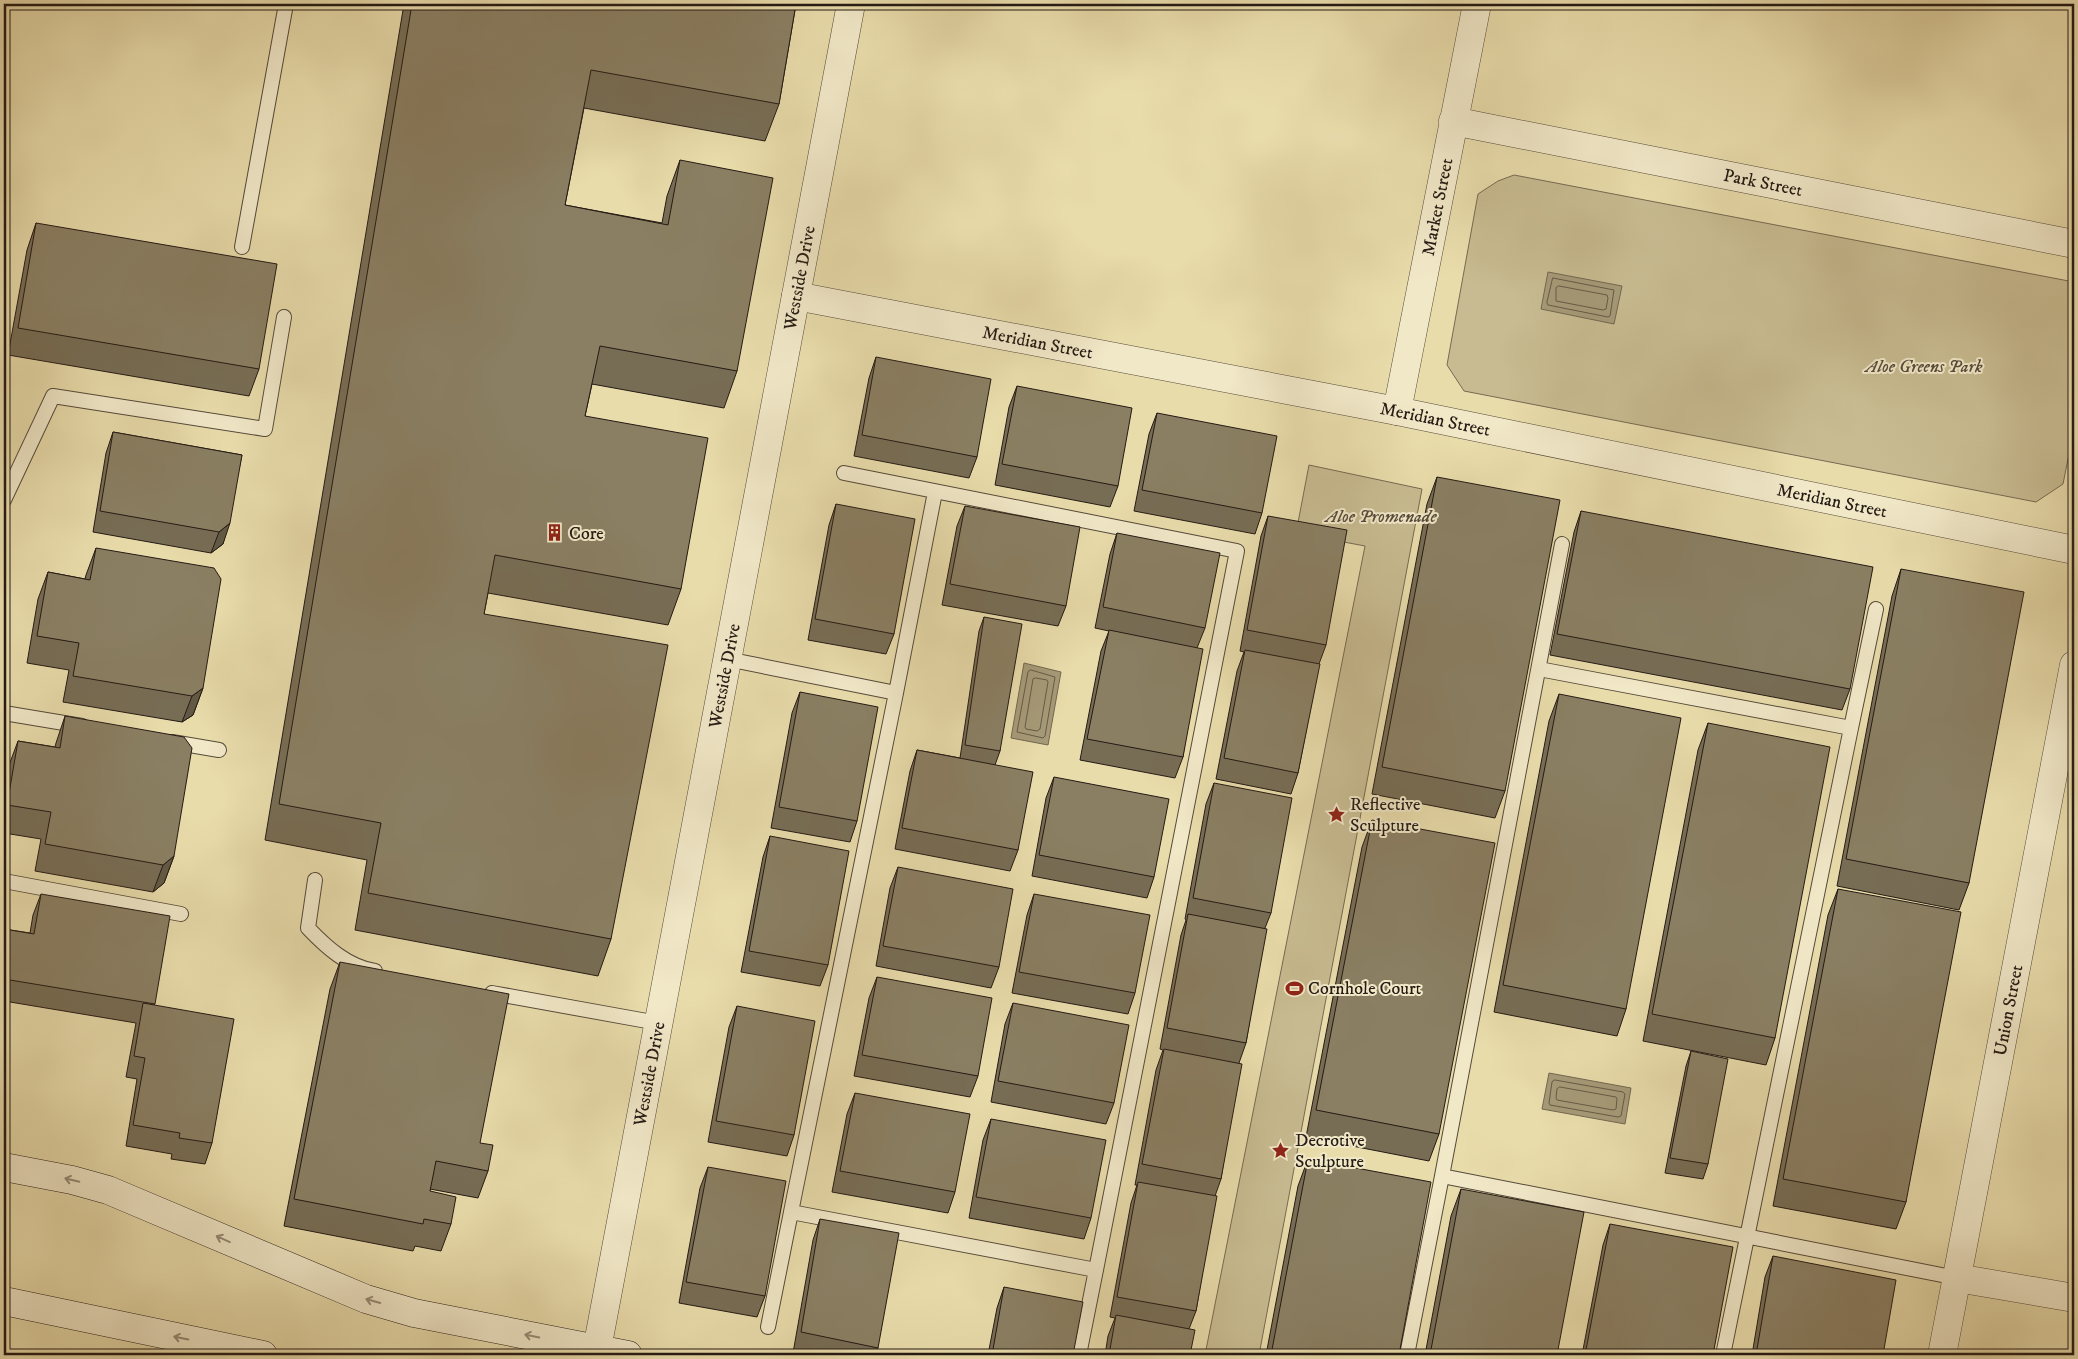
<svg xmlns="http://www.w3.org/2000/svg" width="2078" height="1359" font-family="'IM FELL DW Pica',serif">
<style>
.green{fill:#c8bb91;stroke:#766a52}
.water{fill:#a69a78;stroke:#726750}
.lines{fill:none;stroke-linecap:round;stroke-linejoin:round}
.shore{stroke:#655a46;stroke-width:1}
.lane-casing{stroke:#554a3a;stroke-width:16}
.street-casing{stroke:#554a3a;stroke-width:29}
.secondary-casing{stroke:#241a14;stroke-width:29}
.lane{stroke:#f1e8c8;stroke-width:14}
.street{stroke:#f1e8c8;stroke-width:28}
.secondary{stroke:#f1e8c8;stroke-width:28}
.wall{fill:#776d55;stroke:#241a14}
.shaded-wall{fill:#615945;stroke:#241a14}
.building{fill:#8a7f63;stroke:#241a14}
.oneway{stroke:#958b77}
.labels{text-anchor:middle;stroke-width:4;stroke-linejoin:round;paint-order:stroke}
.street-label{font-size:18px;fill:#241a14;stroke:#f1e8c8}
.park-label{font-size:18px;font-style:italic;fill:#554a3a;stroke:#f1e8c8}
.poi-label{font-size:18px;fill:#241a14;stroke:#f1e8c8;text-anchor:start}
</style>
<rect width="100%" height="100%" fill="#e9dcab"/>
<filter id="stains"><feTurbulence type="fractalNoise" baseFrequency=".004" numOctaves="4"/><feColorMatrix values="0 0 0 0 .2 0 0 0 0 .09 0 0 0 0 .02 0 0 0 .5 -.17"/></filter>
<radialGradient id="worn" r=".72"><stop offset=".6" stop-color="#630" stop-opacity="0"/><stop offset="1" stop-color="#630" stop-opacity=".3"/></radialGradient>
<!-- green -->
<path class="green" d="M1514 175 2074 282V429L2063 484 2036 502 1464 391 1447 365 1478 194 1498 181Z
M1309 465 1422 489 1259 1355H1205L1365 546 1296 533Z"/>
<!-- water -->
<path class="water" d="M1548 272 1622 286 1614 324 1541 309Z
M1024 663 1061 672 1048 745 1011 738Z
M1549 1073 1631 1088 1625 1124 1542 1109Z"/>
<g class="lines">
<!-- shore -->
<path class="shore" d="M1553 278 1614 290 1610 316 1608 317 1548 305 1547 303Z
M1559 286 1607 295 1608 298 1606 309 1603 310 1556 301V288Z
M1031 670 1055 677 1045 736 1043 738 1017 732 1028 672Z
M1036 678 1047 680 1048 682 1040 729 1037 731 1026 729 1025 727 1033 679Z
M1555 1080 1623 1092 1625 1094 1621 1116 1618 1117 1550 1105 1549 1103 1552 1082Z
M1560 1087 1616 1097 1617 1099 1616 1109 1613 1110 1557 1100 1556 1098 1557 1089Z"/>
<defs>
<path id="lane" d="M242 247 286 4
M844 473 1237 551 1096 1270
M4 500 53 396 265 429 284 317
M1562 544 1442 1176 1957 1278
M727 659 896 693 791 1212 1096 1270 1079 1355
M1539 669 1851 728 1723 1355
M896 693 935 492
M4 713 82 726
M1851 728 1876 609
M172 742 219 750
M315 880 308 928C326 947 348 967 375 971
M4 881 181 914
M492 993 658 1023
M768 1327 791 1212
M1407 1355 1442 1176"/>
<g id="street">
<path id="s1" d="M1453 121 2074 244"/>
<path id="s2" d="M796 296 1397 411 2074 550"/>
<path id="s3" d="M1397 411 1477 4"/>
<path d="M1957 1278 2074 1298"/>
<path id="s4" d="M597 1349 851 4"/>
<path id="s5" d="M1942 1355 2074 665"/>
</g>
<path id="secondary" d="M4 1167 72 1180 108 1190 366 1299 414 1313 628 1355
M4 1301 263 1355"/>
</defs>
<!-- lane casing -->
<use href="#lane" class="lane-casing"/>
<!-- street casing -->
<use href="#street" class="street-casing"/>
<!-- secondary casing -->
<use href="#secondary" class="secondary-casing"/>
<!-- lane -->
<use href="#lane" class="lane"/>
<!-- street -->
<use href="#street" class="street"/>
<!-- secondary -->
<use href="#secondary" class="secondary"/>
</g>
<!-- wall -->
<path class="wall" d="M404 4H796L779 104 765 141 584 108 565 205 662 223 667 196 680 160 737 371 724 408 592 384 585 416 681 589 668 625 488 593 484 614 611 939 598 976 355 930 367 860 265 840Z
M36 223 259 369 249 396 8 355 27 250Z
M876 357 977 457 969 478 854 456 869 378Z
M1017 386 1118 486 1110 507 995 485 1009 407Z
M1157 413 1262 513 1255 534 1134 511 1149 434Z
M113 432 242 455 223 544 211 553 93 532 106 453Z
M1437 477 1505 791 1495 818 1372 794 1427 504Z
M836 504 894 634 886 654 808 640 829 525Z
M965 506 1066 606 1058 626 942 605 957 526Z
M1581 511 1850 689 1842 710 1550 655 1574 532Z
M1268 516 1326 645 1319 664 1298 773 1291 794 1216 779 1237 671 1244 652 1240 651 1261 536Z
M1117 533 1205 628 1197 648 1183 757 1175 778 1080 760 1101 651 1109 631 1095 628 1110 554Z
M96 548 203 688 193 715 182 722 63 702 69 670 27 663 38 599 48 572 85 579 86 575Z
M1901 569 1969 883 1959 910 1837 886 1892 596Z
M984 617 1000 751 995 765 1018 850 1010 871 895 849 910 771 917 750 960 758 979 631Z
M800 692 857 821 850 842 771 828 792 713Z
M1559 694 1626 1009 1617 1036 1494 1012 1549 721Z
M65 716 174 856 164 883 153 892 35 871 41 839 4 833V794L8 768 18 741 55 747 56 743Z
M1708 723 1775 1038 1766 1065 1643 1041 1698 750Z
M1054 777 1154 877 1147 898 1032 876 1046 798Z
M1214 783 1271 913 1265 928 1246 1043 1239 1063 1221 1179 1215 1196 1196 1311 1189 1329 1190 1355H1105L1108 1336 1115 1318 1110 1317 1131 1203 1137 1185H1135L1156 1070 1163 1050 1160 1049 1181 935 1186 920 1185 919 1206 804Z
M1372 820 1439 1134 1429 1161 1306 1137 1362 847Z
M770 836 828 965 820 986 741 972 763 857Z
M898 867 999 967 991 988 876 966 890 888Z
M1838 889 1906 1202 1896 1229 1773 1206 1828 915Z
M41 894 155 1004 154 1005 212 1143 205 1164 171 1159 172 1154 126 1146 137 1079 126 1077 136 1023 4 1001V929L30 933 33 915Z
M1034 894 1135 993 1128 1014 1012 993 1027 915Z
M340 962 480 1143 488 1171 478 1198 430 1189V1191L451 1224 441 1251 415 1246 413 1251 284 1226 330 989Z
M877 977 978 1076 970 1097 854 1076 869 998Z
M1013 1003 1114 1103 1106 1124 991 1102 1005 1024Z
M737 1006 794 1135 787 1156 708 1142 729 1027Z
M1691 1051 1708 1164 1703 1179 1665 1173 1686 1066Z
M855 1093 955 1192 948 1213 832 1192 847 1114Z
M991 1119 1091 1218 1084 1239 969 1218 983 1140Z
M1308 1159 1399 1355H1266L1298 1186Z
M708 1167 765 1296 757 1317 679 1303 700 1188Z
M1461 1189 1557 1355H1425L1451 1216Z
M820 1219 878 1348 875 1355H805L793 1353 813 1240Z
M1610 1224 1713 1355H1582L1603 1245Z
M1773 1256 1883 1355H1752L1765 1277Z
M1004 1287 1073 1355H988L997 1308Z"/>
<!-- shaded-wall -->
<path class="shaded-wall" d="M230 523 223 544 211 553 219 532Z
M203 688 193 715 182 722 192 696Z
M174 856 164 883 153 892 163 865Z"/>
<!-- building -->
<path class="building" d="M412 4H796L779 104 591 70 565 205 668 225 680 160 773 178 737 371 600 346 585 416 708 438 681 589 495 555 484 614 668 645 611 939 368 893 381 823 279 804Z
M36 223 277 264 259 369 18 328Z
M876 357 991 379 977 457 862 435Z
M1017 386 1132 408 1118 486 1002 464Z
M1157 413 1277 436 1262 513 1142 490Z
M113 432 242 455 230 523 219 532 100 511Z
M1437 477 1560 500 1505 791 1382 767Z
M836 504 915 519 894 634 815 619Z
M965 506 1080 527 1066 606 950 584Z
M1581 511 1873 567 1850 689 1557 634Z
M1268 516 1347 530 1326 645 1247 630Z
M1117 533 1220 553 1205 628 1103 607Z
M96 548 214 568 221 579 203 688 192 696 73 676 79 643 37 636 48 572 90 580Z
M1901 569 2024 592 1969 883 1846 859Z
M984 617 1022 624 1000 751 965 745Z
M1109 630 1203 649 1183 757 1087 739Z
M1245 650 1320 664 1298 773 1224 758Z
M800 692 878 707 857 821 779 807Z
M1559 694 1681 718 1626 1009 1503 985Z
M65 716 184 737 192 748 174 856 163 865 45 844 51 812 7 805 18 741 60 748Z
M1708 723 1830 747 1775 1038 1652 1014Z
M917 750 1033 772 1018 850 902 828Z
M1054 777 1169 799 1154 877 1039 855Z
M1214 783 1292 798 1271 913 1193 898Z
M1372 820 1495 843 1439 1134 1316 1110Z
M770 836 849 851 828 965 749 951Z
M898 867 1013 889 999 967 883 946Z
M1838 889 1961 912 1906 1202 1783 1179Z
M41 894 170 916 155 1004 4 979V929L34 934Z
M1034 894 1150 915 1135 993 1019 972Z
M1188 914 1267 929 1246 1043 1167 1028Z
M340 962 509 994 480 1143 493 1145 488 1171 436 1161 430 1191 456 1197 451 1224 424 1219 423 1224 294 1199Z
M877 977 992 998 978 1076 862 1055Z
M143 1003 234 1019 212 1143 179 1138 180 1133 133 1125 145 1058 134 1056Z
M1013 1003 1129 1025 1114 1103 998 1081Z
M737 1006 815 1021 794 1135 716 1121Z
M1164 1049 1242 1064 1221 1179 1142 1164Z
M1691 1051 1728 1059 1708 1164 1670 1158Z
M855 1093 970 1114 955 1192 840 1171Z
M991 1119 1106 1140 1091 1218 976 1197Z
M1308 1159 1431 1182 1399 1355H1271Z
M708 1167 786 1181 765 1296 686 1282Z
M1138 1182 1217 1196 1196 1311 1117 1297Z
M1461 1189 1584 1212 1557 1355H1430Z
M820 1219 899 1233 878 1348 801 1332Z
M1610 1224 1733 1247 1713 1355H1585Z
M1773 1256 1896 1280 1883 1355H1756Z
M1004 1287 1083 1302 1073 1355H992Z
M1116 1315 1195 1330 1190 1355H1109Z"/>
<!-- one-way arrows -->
<defs><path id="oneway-shaft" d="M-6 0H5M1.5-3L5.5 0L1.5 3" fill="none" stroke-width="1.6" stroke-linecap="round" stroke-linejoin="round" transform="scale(1.25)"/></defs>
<g class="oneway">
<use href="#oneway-shaft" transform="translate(72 1180) rotate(-167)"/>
<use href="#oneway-shaft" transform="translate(223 1239) rotate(-156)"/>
<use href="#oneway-shaft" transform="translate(373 1301) rotate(-164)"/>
<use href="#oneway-shaft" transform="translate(532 1336) rotate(-169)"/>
<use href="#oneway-shaft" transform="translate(181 1338) rotate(-168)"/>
</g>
<!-- icons -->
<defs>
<symbol id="building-bare" viewBox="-9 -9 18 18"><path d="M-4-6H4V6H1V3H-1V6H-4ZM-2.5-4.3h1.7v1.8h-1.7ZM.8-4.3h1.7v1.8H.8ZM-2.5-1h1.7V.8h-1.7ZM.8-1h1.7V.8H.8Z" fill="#8f2418" stroke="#f1e8c8" stroke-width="2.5" paint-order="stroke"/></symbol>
<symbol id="sight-bare" viewBox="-9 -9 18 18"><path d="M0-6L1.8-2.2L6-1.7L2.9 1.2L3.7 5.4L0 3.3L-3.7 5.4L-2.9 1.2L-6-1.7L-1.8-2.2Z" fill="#8f2418" stroke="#f1e8c8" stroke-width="2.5" paint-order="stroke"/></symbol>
<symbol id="stadium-bare" viewBox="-9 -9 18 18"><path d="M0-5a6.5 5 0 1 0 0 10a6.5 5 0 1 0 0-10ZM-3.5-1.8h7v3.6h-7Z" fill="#8f2418" stroke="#f1e8c8" stroke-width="2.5" paint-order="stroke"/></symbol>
</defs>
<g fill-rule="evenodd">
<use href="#building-bare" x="542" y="520" width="25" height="25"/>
<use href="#sight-bare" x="1324" y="802" width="25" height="25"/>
<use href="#stadium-bare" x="1282" y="976" width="25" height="25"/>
<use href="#sight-bare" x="1268" y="1138" width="25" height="25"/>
</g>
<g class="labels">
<!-- street labels -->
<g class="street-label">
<text dy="6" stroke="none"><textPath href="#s1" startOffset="316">Park Street</textPath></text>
<text dy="6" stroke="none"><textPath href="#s3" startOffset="208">Market Street</textPath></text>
<text dy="6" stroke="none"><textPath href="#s4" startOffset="1090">Westside Drive</textPath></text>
<text dy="6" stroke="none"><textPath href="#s2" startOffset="246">Meridian Street</textPath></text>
<text dy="6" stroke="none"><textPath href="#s2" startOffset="651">Meridian Street</textPath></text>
<text dy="6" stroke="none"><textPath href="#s2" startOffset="1056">Meridian Street</textPath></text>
<text dy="6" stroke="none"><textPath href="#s4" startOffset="685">Westside Drive</textPath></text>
<text dy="6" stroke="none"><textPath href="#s5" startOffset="351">Union Street</textPath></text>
<text dy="6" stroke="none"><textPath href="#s4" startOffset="280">Westside Drive</textPath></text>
</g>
<!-- park labels -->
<g class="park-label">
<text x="1924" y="372">Aloe Greens Park</text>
<text x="1381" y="522">Aloe Promenade</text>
</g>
<!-- poi labels -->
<g class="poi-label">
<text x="569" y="539">Core</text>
<text x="1350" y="810">Reflective<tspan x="1350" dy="21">Sculpture</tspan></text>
<text x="1308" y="994">Cornhole Court</text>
<text x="1295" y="1146">Decrotive<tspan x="1295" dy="21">Sculpture</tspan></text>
</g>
</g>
<!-- margin -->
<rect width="2078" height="1359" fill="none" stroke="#e9dcab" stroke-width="20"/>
<rect x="5" y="5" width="2068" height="1349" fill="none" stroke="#241a14" stroke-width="2.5"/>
<rect x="10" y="10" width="2058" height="1339" fill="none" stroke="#241a14"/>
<rect width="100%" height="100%" filter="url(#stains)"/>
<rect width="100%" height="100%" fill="url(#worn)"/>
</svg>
